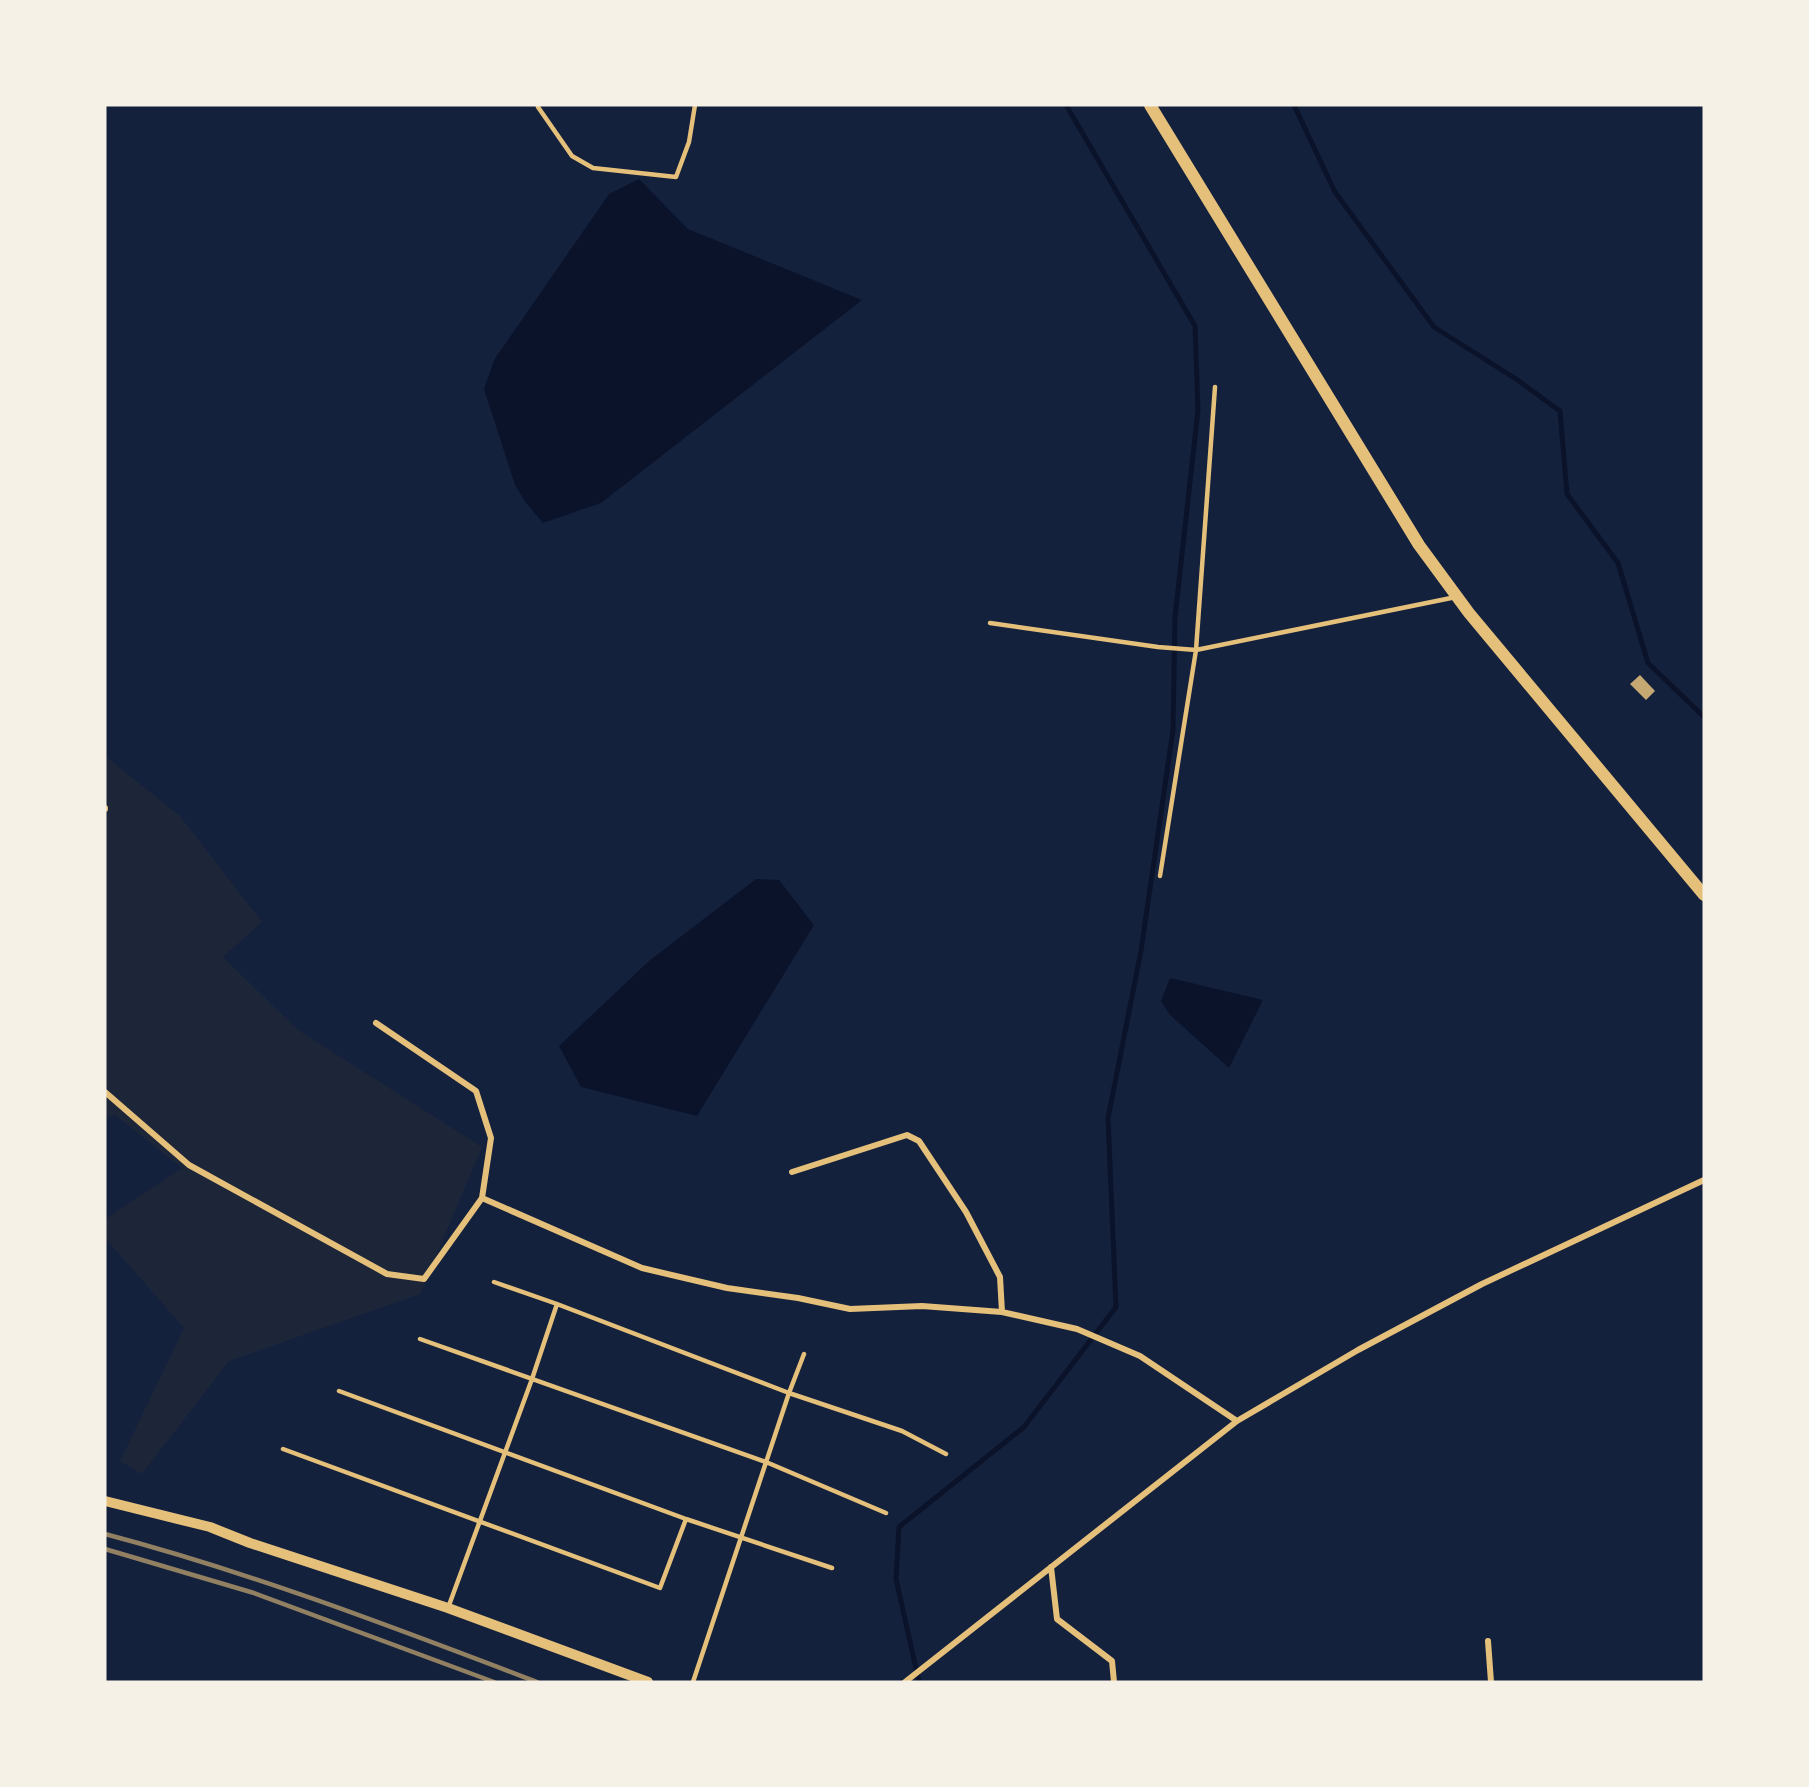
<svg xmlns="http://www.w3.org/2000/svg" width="1809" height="1787" font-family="'IBM Plex Sans',sans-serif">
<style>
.green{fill:#1d2539}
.water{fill:#0b132b}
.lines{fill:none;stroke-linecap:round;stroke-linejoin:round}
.stream{stroke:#0b132b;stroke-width:5}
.building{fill:#c6a872}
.service{stroke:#e5c07b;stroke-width:4.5}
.minor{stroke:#e5c07b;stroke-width:6}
.tertiary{stroke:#e5c07b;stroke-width:10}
.secondary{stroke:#e5c07b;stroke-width:12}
.rail{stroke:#918062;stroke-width:4.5}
</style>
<rect width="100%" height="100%" fill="#14213d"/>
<!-- green -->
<path class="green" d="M105 756 180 816 262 922 223 957 298 1030 482 1147 420 1294 229 1361 142 1474 120 1461 184 1328 105 1238V1219L182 1168 115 1115 105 1118Z"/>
<!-- water -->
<path class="water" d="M639 179 688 229 862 300 601 503 543 523 526 503 515 485 484 389 494 360 609 194Z
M756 879 779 880 814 925 697 1116 581 1087 559 1046 649 961Z
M1170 978 1263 1000 1229 1068 1170 1015 1161 1001Z"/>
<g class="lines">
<!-- stream -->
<path class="stream" d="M1294 105 1335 192 1434 327 1516 379 1560 411 1567 494 1618 563 1648 663 1704 717
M919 1682 896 1579 899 1527 1024 1427 1116 1307 1108 1118 1141 951 1173 730 1175 617 1198 410 1195 326 1066 105"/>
</g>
<!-- building -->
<path class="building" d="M1640 675 1655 691 1646 700 1630 684Z"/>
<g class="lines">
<!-- service -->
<path class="service" d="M538 107 572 156 593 168 676 177 689 142 695 105
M990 623 1158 647 1196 650 1456 597
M1160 876 1196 650 1215 387
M494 1282 557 1304 789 1393 902 1431 946 1454
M420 1339 766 1462 886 1513
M339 1391 686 1519 832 1568
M283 1449 660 1588 686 1519
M448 1608 532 1379 557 1304
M693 1682 789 1393 804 1354"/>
<!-- minor -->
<path class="minor" d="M105 808V809
M376 1023 476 1091 491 1138 482 1198 642 1268 727 1288 798 1298 850 1309 922 1306 1002 1312 1077 1329 1140 1356 1237 1421
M105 1092 189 1165 387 1274 424 1279 482 1198
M792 1172 907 1135 919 1141 966 1212 1000 1277 1002 1312
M1051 1567 1057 1619 1112 1661 1114 1682
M1488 1641 1491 1682
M905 1682 1237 1421 1358 1350 1482 1284 1704 1180"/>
<!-- tertiary -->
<path class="tertiary" d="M105 1501 210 1527 250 1543 448 1608 648 1682"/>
<!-- secondary -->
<path class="secondary" d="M1150 105 1419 545 1469 613 1704 895"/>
<!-- rail -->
<path class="rail" d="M105 1534C253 1573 395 1628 537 1682
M105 1549 254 1593 494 1682"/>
</g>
<!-- border -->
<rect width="1809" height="1787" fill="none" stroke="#f6f1e7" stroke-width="213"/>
</svg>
